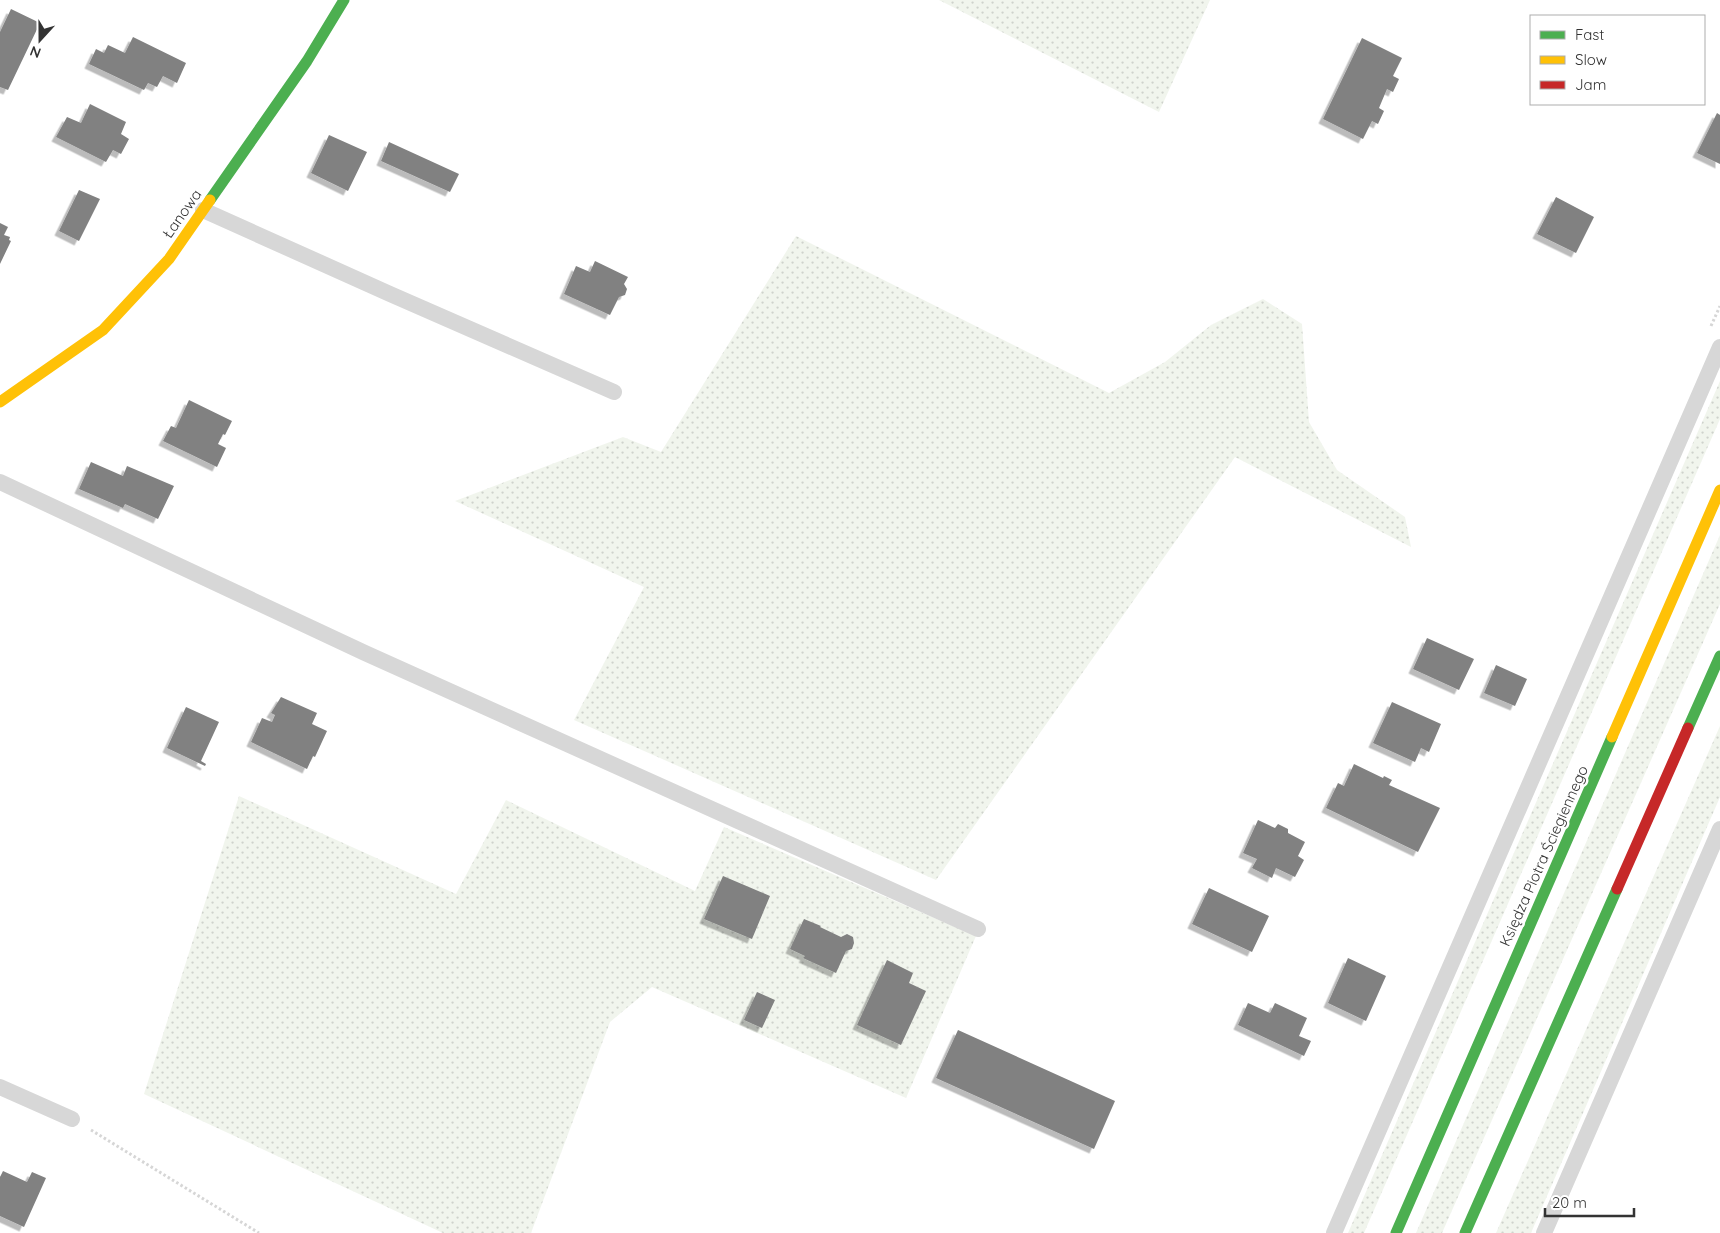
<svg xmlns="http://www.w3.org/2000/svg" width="1720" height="1233" font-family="Quicksand,sans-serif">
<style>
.green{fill:url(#green-dots)}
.building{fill:#818181;filter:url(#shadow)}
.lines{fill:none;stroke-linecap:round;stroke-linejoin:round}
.path{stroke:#d6d6d6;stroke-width:3;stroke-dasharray:2.5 2.5;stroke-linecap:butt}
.lane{stroke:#d7d7d7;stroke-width:16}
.fast{stroke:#4caf50;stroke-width:11}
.slow{stroke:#ffc107;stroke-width:11}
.jam{stroke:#c62828;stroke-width:11}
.labels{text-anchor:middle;stroke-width:5;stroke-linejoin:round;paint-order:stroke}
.street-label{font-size:15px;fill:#333;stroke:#fff}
</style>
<defs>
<pattern id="green-dots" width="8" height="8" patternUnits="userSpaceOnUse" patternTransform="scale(1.25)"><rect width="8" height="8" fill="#f1f5ed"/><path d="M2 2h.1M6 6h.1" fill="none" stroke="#cfd2cc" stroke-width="1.8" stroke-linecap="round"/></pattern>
<filter id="shadow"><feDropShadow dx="-4.5" dy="4.5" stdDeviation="0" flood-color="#0004"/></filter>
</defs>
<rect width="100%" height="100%" fill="#fff"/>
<!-- green -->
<path class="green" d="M939 0H1210L1159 112Z
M796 236 1109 393 1165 362 1211 325 1263 299 1302 324 1309 422 1337 470 1405 517 1411 547 1235 457 936 880 574 720 644 587 455 501 623 437 661 452Z
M1720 381V419L1364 1233H1348Z
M1720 535V604L1442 1233H1416Z
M1720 726V797L1531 1233H1496Z
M239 796 456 894 506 800 695 891 724 827 976 936 906 1098 652 987 610 1022 531 1233H443L144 1094Z"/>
<!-- building -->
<path class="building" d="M11 9 40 23 8 90 0 87V32Z
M133 37 186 63 177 83 163 76 157 87 148 83 144 90 89 64 96 49 104 53 108 45 125 53Z
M1362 38 1402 58 1393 76 1399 79 1393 92 1387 89 1379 108 1384 111 1378 124 1372 121 1363 139 1323 119Z
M90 104 126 122 121 134 129 139 121 154 113 150 106 162 56 137 67 117 81 123Z
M1717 113 1720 115V164L1697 153Z
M329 135 367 152 348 191 311 173Z
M389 142 459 174 450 192 381 161Z
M79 190 100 199 79 241 59 231Z
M1556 197 1594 217 1576 253 1537 234Z
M0 223 8 227 4 235 10 237 9 240 11 241 0 264Z
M595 261 628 277 624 284 627 289 625 295 619 297 610 315 564 294 576 266 590 272Z
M189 400 232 421 225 435 223 434 218 444 226 448 217 467 163 441 171 426 176 428Z
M91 462 123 476 127 466 174 486 158 519 125 504 123 508 79 489Z
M1427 638 1474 659 1459 690 1413 669Z
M1496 665 1527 679 1515 706 1484 693Z
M281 697 317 713 312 724 327 731 315 757 313 756 307 769 251 742 262 718 272 722 275 715 271 713Z
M1392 702 1441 724 1429 752 1421 748 1415 762 1373 743Z
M186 707 219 722 201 761 206 764 205 766 167 748Z
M1354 764 1383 778 1384 776 1392 780 1389 785 1440 808 1418 852 1326 808 1338 783 1344 786Z
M1258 820 1275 828 1278 824 1288 829V833L1305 842 1298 856 1304 860 1295 877 1276 868 1272 878 1252 868 1257 859 1243 853Z
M723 876 770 896 752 939 704 919Z
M1209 888 1269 916 1252 952 1192 924Z
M804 919 821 926 820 927 841 937 847 934 853 937 854 943 852 949 846 951 836 973 803 958 805 956 790 949Z
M1348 958 1386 976 1366 1021 1328 1003Z
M887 960 913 973 909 983 926 991 901 1045 857 1025Z
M757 992 775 1000 762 1028 744 1020Z
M1248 1003 1270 1013 1275 1003 1307 1018 1299 1036 1311 1041 1304 1056 1238 1025Z
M958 1030 1115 1101 1094 1149 936 1078Z
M3 1171 27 1182 32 1172 46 1178 24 1227 0 1216V1177Z"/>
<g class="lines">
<!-- path -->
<path class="path" d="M1711 326 1720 306
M91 1130 259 1233"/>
<!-- lane -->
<path class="lane" d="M203 210 390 294 614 392
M0 482 365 653 978 929
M0 1087 72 1119
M1334 1233 1720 347
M1544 1233 1720 829"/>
<!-- fast -->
<path class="fast" d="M210 200 307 61 344 0
M1688 728 1720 656
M1396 1233 1612 737
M1465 1233 1617 889"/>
<!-- slow -->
<path class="slow" d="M0 402 103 330 169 259 210 200
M1612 737 1720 490"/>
<!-- jam -->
<path class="jam" d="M1617 889 1688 728"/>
</g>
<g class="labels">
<!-- street labels -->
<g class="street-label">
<text transform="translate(182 214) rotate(-55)" y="5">Łanowa</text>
<text transform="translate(1544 856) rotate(-66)" y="5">Księdza Piotra Ściegiennego</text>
</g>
</g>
<!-- legend -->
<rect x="1530" y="15" width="175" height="90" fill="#ffffff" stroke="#adadad"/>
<rect x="1540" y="31" width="25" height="8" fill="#4caf50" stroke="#adadad"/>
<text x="1575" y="40" font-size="15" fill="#333333">Fast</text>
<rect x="1540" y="56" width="25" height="8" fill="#ffc107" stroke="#adadad"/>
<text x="1575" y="65" font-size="15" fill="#333333">Slow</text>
<rect x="1540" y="81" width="25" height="8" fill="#c62828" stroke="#adadad"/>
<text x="1575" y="90" font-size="15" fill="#333333">Jam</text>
<!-- north arrow -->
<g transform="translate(40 40) rotate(201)" stroke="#ffffff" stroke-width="4" paint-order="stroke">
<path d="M0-4L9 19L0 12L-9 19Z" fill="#333333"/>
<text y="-8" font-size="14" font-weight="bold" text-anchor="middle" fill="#333333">N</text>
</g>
<!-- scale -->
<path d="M1545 1208v8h89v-8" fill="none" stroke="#333333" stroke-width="2.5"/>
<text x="1552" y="1208" font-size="15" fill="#333333" stroke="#ffffff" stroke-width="4" paint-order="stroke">20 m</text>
</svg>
